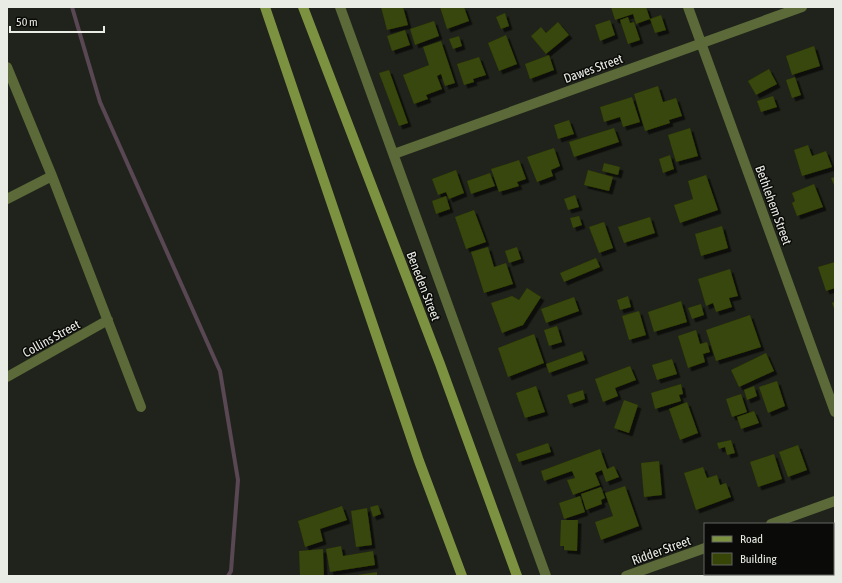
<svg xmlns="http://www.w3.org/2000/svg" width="842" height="583" font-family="'Asap Condensed',sans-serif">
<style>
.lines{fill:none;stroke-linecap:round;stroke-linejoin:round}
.stream{stroke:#594753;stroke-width:4}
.building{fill:#374607;filter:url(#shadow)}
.minor{stroke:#5b6a38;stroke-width:10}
.secondary{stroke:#7c9240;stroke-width:10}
.labels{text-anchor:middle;stroke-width:3;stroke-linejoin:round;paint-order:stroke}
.street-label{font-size:13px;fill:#e9ebe5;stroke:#0a0b08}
</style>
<defs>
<filter id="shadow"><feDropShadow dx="3.5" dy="3.5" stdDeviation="0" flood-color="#0009"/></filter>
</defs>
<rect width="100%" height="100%" fill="#20231b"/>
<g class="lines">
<!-- stream -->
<path class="stream" d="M72 7 100 102 220 371 238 480 231 571 228 576"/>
</g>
<!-- building -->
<path class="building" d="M381 7H403L408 25 387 30Z
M440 7H464L469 21 447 29Z
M611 7H646L650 19 636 24 633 14 615 20Z
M505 13 509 26 501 29 496 17Z
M661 15 666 30 655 33 650 19Z
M628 17 630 23 634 22 640 40 628 44 620 20Z
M610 20 615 35 600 41 595 25Z
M434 21 439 36 415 45 410 29Z
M558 22 569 35 546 54 531 36 541 27 546 33Z
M405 30 410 45 392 51 387 36Z
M506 35 517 64 499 71 488 43Z
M459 36 462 46 453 49 449 39Z
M441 41 455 83 445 86 441 74 437 76 442 89 426 95 428 99 414 104 403 75 429 65 423 47Z
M814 46 820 66 792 75 786 56Z
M549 55 554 70 530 79 525 64Z
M479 57 486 75 473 79 474 82 464 85 457 64Z
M769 69 777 84 756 95 748 81Z
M389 70 408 123 399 126 379 73Z
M795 77 801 95 792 98 786 80Z
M658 86 663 102 676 98 682 116 669 120 670 123 645 131 634 94Z
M773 96 777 107 761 112 757 101Z
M632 97 640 122 623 127 620 117 604 122 600 107Z
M569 120 574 134 558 139 554 125Z
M614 128 619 142 574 157 569 142Z
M690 128 698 156 676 162 668 135Z
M808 145 812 156 826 151 832 167 802 176 794 150Z
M554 148 560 166 551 170 553 176 537 182 527 157Z
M670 155 674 169 663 173 659 159Z
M519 160 526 179 517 182 519 186 499 192 491 169Z
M604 163 620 167 618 175 602 171Z
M456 170 464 193 449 199 446 192 438 195 432 179Z
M588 170 613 177 609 191 584 185Z
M490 173 495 186 471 194 467 181Z
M706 175 718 210 680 223 674 205 693 199 688 181Z
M835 177V185H834L831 178Z
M814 184 823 207 797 216 792 203 795 201 792 193Z
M575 195 579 207 568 210 564 199Z
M446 196 450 209 436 214 432 201Z
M474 210 486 242 466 249 455 217Z
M579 216 582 225 573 228 570 218Z
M650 217 655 233 624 243 618 227Z
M604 222 613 248 599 253 589 227Z
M722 226 728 248 701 256 695 234Z
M488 247 494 267 506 263 513 284 484 293 471 252Z
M517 247 521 259 509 263 505 251Z
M596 258 600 267 564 282 560 273Z
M835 262V288L826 291 818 267Z
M730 269 738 296 729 298 732 307 716 312 713 303 706 306 698 279Z
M527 288 541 297 523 325 502 333 491 303 512 296 519 300Z
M628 296 631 307 620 310 617 300Z
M574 297 579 311 546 323 541 309Z
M681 301 687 322 654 332 648 312Z
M835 301V311L832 303Z
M701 304 704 315 692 319 688 308Z
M639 311 646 335 629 340 622 316Z
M750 315 761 347 716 361 706 330Z
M557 326 562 342 549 346 544 330Z
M696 330 700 344 707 342 710 352 703 354 705 362 688 368 678 336Z
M534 334 544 363 508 377 498 348Z
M582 351 585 360 549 373 546 364Z
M766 353 774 371 739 387 731 370Z
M672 359 677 374 657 380 652 365Z
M630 366 636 380 615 388 618 396 603 402 595 379Z
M777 381 785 406 768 413 759 387Z
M681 384 683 394 679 395 681 401 655 409 651 393Z
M536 386 545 412 525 418 516 393Z
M754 386 757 396 747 400 744 390Z
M583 390 585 399 570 404 567 395Z
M741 394 747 412 732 417 726 399Z
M624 400 638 405 629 433 614 428Z
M687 402 698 433 680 440 669 409Z
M754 411 759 423 741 429 737 417Z
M731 440 735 453 727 455 725 447 719 449 717 443Z
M548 443 551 452 519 462 516 454Z
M798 445 807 470 788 477 779 452Z
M600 449 607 469 614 466 619 477 606 482 602 470 595 473 600 485 573 495 567 480 575 478 572 471 544 481 541 471Z
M774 454 782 479 758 487 750 462Z
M659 461 662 495 644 497 641 463Z
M703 467 707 478 717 475 720 485 726 483 731 497 696 510 684 473Z
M625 486 639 526 601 540 595 522 613 516 605 493Z
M601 487 605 498 601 500 602 504 586 510 581 494Z
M580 496 585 512 564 519 559 503Z
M378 505 381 514 373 517 370 507Z
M342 506 347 520 320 529 323 541 305 547 298 521Z
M367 508 372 545 356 547 351 511Z
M561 520H578L577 551 564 550V546H560Z
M833 539 835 544V558L833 559Z
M341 546 343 556 373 551 375 565 330 572 326 549Z
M323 549 324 576H300L299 551Z
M833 568H835V576H833L832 574H833Z
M377 572V576H357V575Z
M721 574H762L763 576H722Z
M764 574H805V576H765Z
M816 574H827L817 576Z"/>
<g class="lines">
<!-- minor -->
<path class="minor" d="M340 7 546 576
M688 7 835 412
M7 67 52 176 141 407
M394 154 802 7
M7 199 52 176
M7 377 108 320
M771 524 835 501
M626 576 705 548"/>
<!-- secondary -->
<path class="secondary" d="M265 7 419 461 462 576
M303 7 440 364 517 576"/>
</g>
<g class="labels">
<!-- street labels -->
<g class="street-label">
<text transform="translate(593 68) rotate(-20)" y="5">Dawes Street</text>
<text transform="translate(774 205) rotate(70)" y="5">Bethlehem Street</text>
<text transform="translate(424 286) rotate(69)" y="5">Beneden Street</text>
<text transform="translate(51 338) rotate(-29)" y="5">Collins Street</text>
<text transform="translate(661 550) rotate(-20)" y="5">Ridder Street</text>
</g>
</g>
<!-- border -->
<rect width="842" height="583" fill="none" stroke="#e9ebe5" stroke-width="16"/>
<!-- legend -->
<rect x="704" y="523" width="130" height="52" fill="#0a0b08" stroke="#636560"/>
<rect x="712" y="536" width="20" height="6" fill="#7c9240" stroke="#636560"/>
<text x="740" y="543" font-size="12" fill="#e9ebe5">Road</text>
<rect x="712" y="553" width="20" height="12" fill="#374607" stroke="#636560"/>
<text x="740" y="563" font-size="12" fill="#e9ebe5">Building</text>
<!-- scale -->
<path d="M10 26v6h94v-6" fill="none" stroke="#e9ebe5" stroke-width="2"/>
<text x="16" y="26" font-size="12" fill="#e9ebe5" stroke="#0a0b08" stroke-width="3" paint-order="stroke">50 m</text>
</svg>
